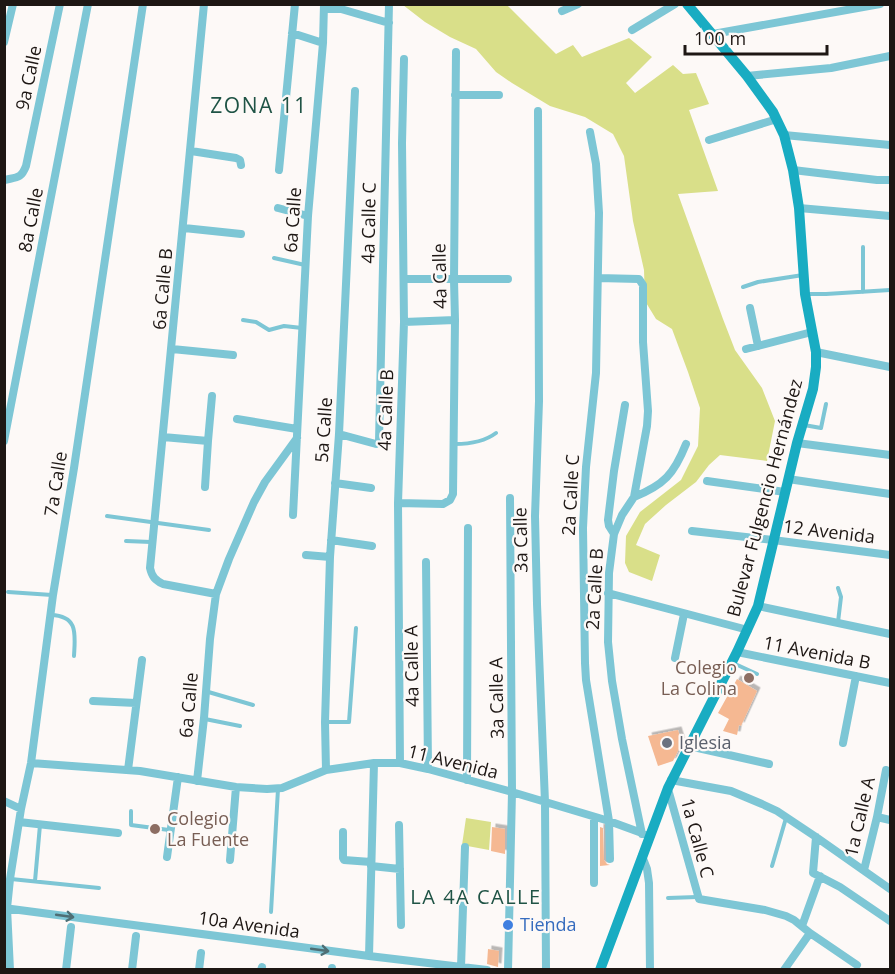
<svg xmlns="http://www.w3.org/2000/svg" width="895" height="974" font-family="'Open Sans',sans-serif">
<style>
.green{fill:#d9df89}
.building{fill:#f5b892;filter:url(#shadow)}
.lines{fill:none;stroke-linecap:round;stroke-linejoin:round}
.lane{stroke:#7dc6d5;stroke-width:4}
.street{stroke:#7dc6d5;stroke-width:8}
.secondary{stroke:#19acc2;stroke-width:10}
.oneway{stroke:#4e6e74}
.education-dot{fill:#8d6e63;stroke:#fdf9f7;stroke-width:2}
.worship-dot{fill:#6b7280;stroke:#fdf9f7;stroke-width:2}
.shop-dot{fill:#3f7fe0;stroke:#fdf9f7;stroke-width:2}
.labels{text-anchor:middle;stroke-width:4.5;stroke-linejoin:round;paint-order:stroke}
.street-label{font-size:18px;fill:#1e1714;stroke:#fdf9f7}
.education-label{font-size:18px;fill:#785e54;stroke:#fdf9f7;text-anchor:end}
.worship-label{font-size:18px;fill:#5b616d;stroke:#fdf9f7;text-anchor:start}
.shop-label{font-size:18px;fill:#366cbe;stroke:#fdf9f7;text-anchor:start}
.neighbourhood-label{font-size:20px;letter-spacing:1.5px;fill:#1f5345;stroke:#fdf9f7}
.quarter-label{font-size:21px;letter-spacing:1.5px;fill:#1f5345;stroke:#fdf9f7}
</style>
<defs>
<filter id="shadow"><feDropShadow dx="3.5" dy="-3.5" stdDeviation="0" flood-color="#0004"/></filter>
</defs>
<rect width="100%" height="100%" fill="#fdf9f7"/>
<!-- green -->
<path class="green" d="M403 5H507L556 54 573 45 582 57 629 38 652 57 626 83 635 93 673 65 683 74 696 73 709 104 689 110 718 191 678 194 723 319 735 350 762 388 775 421 767 461 720 455 709 465 696 482 666 505 645 524 636 545 660 555 652 581 629 572 625 563 626 536 640 512 681 480 698 446 700 408 688 372 672 329 656 319 645 301 644 270 633 221 624 156 613 134 585 117 550 106 512 83 496 72 476 49 450 37 425 22Z
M466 818 491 822 489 850 462 845Z"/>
<!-- building -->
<path class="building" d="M737 679 757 691 741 726 739 725 737 735 723 731 729 719 718 713Z
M678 730 682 743 673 761 658 766 648 736Z
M492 827 505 829V854L491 851Z
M600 827 603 828 604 860 607 864 610 865 600 866Z
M488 949 499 951 498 967 487 964Z"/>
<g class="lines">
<!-- lane -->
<path class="lane" d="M863 247V292
M274 258 305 265
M743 287 758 282 803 275
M806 294H826L890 290
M243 320 256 322 269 330 284 326 302 328
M804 425 821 428 826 404
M455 444C469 444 484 442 496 433
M107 516 209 530
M126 541 151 542
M8 592 52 595
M51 615C79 616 75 635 74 656
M838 622 841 597 838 588
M733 663 757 674
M205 691 253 705
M205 719 240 726
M325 722H349L356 628
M131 811V825L169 830
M772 866 786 818
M11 879 99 888
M35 881 40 825
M668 898 697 897
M271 912 278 789"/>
<!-- street -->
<path class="street" d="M204 4 150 568C152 577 155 580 163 584L216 594
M324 9H341L389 23
M562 11 578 4
M632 30 675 4
M292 33 323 43
M713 34 880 4
M4 42 13 4
M747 76 831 68 890 56
M455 95H499
M538 111 539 401 535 516 537 604 545 802 546 970
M590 132 596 164 599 213 596 373 586 467 583 528 585 663 586 680 609 821 610 859
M784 135 890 145
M709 140 777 119
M191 151 236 158 240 160 241 165
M279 170 295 4
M793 170 877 180H890
M4 180C17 177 21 179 26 166L60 4
M278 208 308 216
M799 208 890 216
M184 228 241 234
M598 278 639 279 643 285V342L648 411 647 426 634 497 622 515 614 534 609 573 608 642 612 681 622 739 642 834
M404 279H508
M750 308 758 346
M404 322 455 320
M172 349 233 355
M746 349 812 332
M816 352 890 367
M237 419 297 429
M339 434 376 444 379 441 389 4
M163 437 208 441 212 396
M4 441 88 4
M797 443 890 455
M788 479 890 494
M707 481 785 492
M335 483 371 488
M205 487 208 441
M634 497C664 485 674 474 686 444
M398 503 443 504 450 500 453 494 455 320 454 280 456 52
M293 515 308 216 323 43 324 4
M692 531 773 540 890 555
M614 534 609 526 608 520 614 471 625 405
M331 540 372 546
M306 555 330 557
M426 562 428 769
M608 593 748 630
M758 606 890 634
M737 652 890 683
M675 658 684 614
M93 701 136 703
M843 743 856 676
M689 746 769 764
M31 763 140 771 236 787 267 789 282 788 326 770 374 763H400L428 769 512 792 609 821 650 836
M400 763 398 503 404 322 402 143 404 59
M128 770 142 660
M326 770 325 722 330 557 339 434 355 91
M467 780 468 528
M671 780 731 791 762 804 777 811 816 837 890 889
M197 781 204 718 210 639 216 594 229 559 254 502 265 482 297 438
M668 789 699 899 765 910 786 916 794 920 810 933 857 965
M4 801 21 809
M877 817 890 820
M19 822 118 833
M399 825 401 925
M343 832V858L344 860 371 862
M816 837 813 873 840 887 890 921
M642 856 647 869 649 883 650 970
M167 857 178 777
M230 860 236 787
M371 866 400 869
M864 870 877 817 886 770
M594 883V817
M4 908 369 956 487 970
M802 926 820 876
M369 956 374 763
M461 967 465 847
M10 970 7 908 10 879 21 809 31 763 53 595 74 468 143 4
M66 970 71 927
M132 970 136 936
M199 970 201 953
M261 970 262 967
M332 970V968
M508 970 512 792 510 498
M784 970 810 933"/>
<!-- secondary -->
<path class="secondary" d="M600 970 668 788 737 652 758 606 797 443 813 389 816 367V352L805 294 799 208 793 170 784 135 773 112 747 76 687 4"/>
</g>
<!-- one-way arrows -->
<defs><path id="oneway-shaft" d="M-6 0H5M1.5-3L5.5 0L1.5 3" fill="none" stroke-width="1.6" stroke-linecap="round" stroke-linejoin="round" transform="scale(1.5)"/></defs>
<g class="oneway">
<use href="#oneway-shaft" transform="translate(65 916) rotate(8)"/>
<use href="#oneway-shaft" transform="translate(320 950) rotate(8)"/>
</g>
<!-- markers -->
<g class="education-dot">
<circle cx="749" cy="678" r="6"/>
<circle cx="155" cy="829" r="6"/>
</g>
<circle class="worship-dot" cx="667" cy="743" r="6"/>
<circle class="shop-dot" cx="508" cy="925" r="6"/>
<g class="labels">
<!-- street labels -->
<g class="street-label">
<text transform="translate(29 78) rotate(-78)" y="6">9a Calle</text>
<text transform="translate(31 220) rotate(-79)" y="6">8a Calle</text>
<text transform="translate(293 220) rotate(-86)" y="6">6a Calle</text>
<text transform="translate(369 223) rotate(-89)" y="6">4a Calle C</text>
<text transform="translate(440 276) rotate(-91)" y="6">4a Calle</text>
<text transform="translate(163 289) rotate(-85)" y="6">6a Calle B</text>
<text transform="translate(386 410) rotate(-88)" y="6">4a Calle B</text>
<text transform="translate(324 430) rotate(-86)" y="6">5a Calle</text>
<text transform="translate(56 484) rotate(-81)" y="6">7a Calle</text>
<text transform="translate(571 495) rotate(-87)" y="6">2a Calle C</text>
<text transform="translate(765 498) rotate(-75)" y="6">Bulevar Fulgencio Hernández</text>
<text transform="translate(829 532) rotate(7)" y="6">12 Avenida</text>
<text transform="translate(521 540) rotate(-91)" y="6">3a Calle</text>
<text transform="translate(595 589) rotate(-87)" y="6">2a Calle B</text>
<text transform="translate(817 653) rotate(11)" y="6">11 Avenida B</text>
<text transform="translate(412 666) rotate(-91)" y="6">4a Calle A</text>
<text transform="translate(497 698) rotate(-91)" y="6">3a Calle A</text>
<text transform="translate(189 705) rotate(-85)" y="6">6a Calle</text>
<text transform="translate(453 762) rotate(14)" y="6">11 Avenida</text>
<text transform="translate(860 817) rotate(-77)" y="6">1a Calle A</text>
<text transform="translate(697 838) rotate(75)" y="6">1a Calle C</text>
<text transform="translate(249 925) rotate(8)" y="6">10a Avenida</text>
</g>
<!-- education labels -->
<g class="education-label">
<text x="737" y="674">Colegio<tspan x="737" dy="21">La Colina</tspan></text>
<text x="167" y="825" text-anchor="start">Colegio<tspan x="167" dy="21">La Fuente</tspan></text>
</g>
<!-- worship labels -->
<g class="worship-label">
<text x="679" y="749">Iglesia</text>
</g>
<!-- shop labels -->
<g class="shop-label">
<text x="520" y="931">Tienda</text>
</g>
<!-- neighbourhood labels -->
<g class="neighbourhood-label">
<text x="476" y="904">LA 4A CALLE</text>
</g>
<!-- quarter labels -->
<g class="quarter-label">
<text x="259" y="113">ZONA 11</text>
</g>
</g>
<!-- border -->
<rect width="895" height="974" fill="none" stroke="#1e1714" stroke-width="12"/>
<!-- scale -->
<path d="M685 45v9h142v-9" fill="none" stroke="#1e1714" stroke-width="3"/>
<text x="694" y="45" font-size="18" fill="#1e1714" stroke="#fdf9f7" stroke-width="4.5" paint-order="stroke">100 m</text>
</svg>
